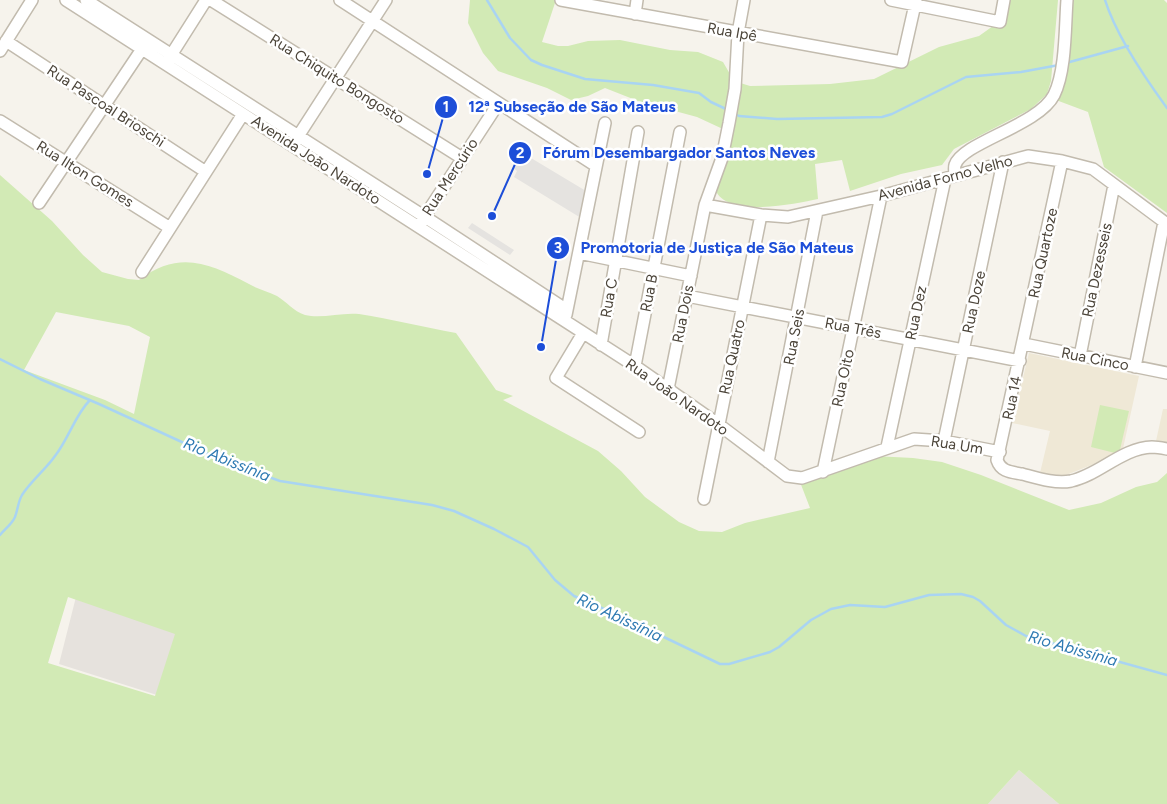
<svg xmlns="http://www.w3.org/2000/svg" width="1167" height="804" font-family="Figtree,sans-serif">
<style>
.industrial{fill:#e6e2dd}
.education{fill:#efe8d6}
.green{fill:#d2eab5;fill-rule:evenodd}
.parking{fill:#e5e3e0}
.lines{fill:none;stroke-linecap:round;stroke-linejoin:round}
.stream{stroke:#a9d4f2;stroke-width:2.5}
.minor-casing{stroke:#c2bbae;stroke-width:14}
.minor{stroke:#fff;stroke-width:11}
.labels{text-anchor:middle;stroke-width:5;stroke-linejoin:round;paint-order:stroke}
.street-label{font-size:15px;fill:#4b4439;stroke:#fff}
.water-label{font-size:16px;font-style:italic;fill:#2e7ab2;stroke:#fff}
.leader{fill:none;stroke:#1d4ed8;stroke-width:2}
.callout-dot{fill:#1d4ed8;stroke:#fff;stroke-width:2}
.mark-label{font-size:15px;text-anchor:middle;font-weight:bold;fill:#fff}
.callout-label{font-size:16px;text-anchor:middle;font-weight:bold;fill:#1d4ed8;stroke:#fff;stroke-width:5;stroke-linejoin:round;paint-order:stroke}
</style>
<rect width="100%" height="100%" fill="#f6f3ec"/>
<!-- industrial -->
<path class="industrial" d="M77 593 180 626 157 695 59 664Z
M1019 770 1059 804H988Z"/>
<!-- education -->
<path class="education" d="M1029 353 1139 376 1122 453 1061 477 1040 473 1050 431 1012 423Z
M1163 409H1167V443L1156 441Z"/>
<!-- green -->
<path class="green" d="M470 0H556L542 42 558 46H568L588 41 620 40 670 50 698 52 723 62 734 81 750 86 830 84 874 79 939 47 979 36 993 26 1008 10 1010 0H1058L1051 81 1047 94 1031 109 954 149 942 165 901 174 850 191 842 160 815 164 818 199C795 204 732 217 717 193 711 183 714 169 715 158L721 152 725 130 697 117 638 101 605 88 588 96 571 100 547 88 498 71 483 53 468 23Z
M1066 0H1164L1167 3V213L1104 167 1088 112 1056 100Z
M0 175 52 221 83 255 102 272 128 279 139 280C179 250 209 263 249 284 257 289 268 291 277 296 287 302 293 311 305 315 322 319 342 312 359 314 391 319 424 327 456 333L496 390 513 396 503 400 598 451 621 471 645 497 679 522 699 531 722 532 745 523 810 508 800 482 874 456 913 458 942 462 981 475 1069 510 1101 503 1136 487 1157 482 1167 473V804H1059L1019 770 988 804H0ZM56 312 129 326 150 337 134 414 105 400 24 370ZM68 597 175 634 155 696 48 663Z
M1100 405 1129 411 1119 454 1091 447Z"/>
<!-- parking -->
<path class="parking" d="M526 155 586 191 581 218 514 177 517 171 513 168 518 158 523 161Z
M472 223 514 250 510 255 468 228Z"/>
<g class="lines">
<!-- stream -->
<path class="stream" d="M487 0 510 38 531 60 542 65 585 79 653 85 699 93 711 102 728 110
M1105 0C1116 35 1145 78 1167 108
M1066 63 1128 46
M735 114 739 116 777 119 882 117 892 114 966 77 1021 72 1059 65
M0 359 40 379 99 404 221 460 280 481 432 505 454 511 494 529 528 547 555 580 574 596 618 615 720 664H729L770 652 779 647 811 620 831 609 850 605 885 607 929 595 961 594 973 597 980 601 1006 625 1026 636 1167 675
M0 535C5 529 12 524 15 517 18 509 18 502 22 495 31 481 46 469 55 456 69 438 75 415 90 400"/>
<defs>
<path id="minor" d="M66 0 635 366 718 424 787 476 802 478 914 439 944 441 1000 452
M86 0 425 217 567 310
M211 0 462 158
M340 0 596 166
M561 0 902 62 916 0
M891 0 1000 22 1004 0
M635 14 637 0
M6 41 206 172
M0 51 32 0
M168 60 206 0
M0 121 170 228
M295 141 386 0
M1062 161 997 460C1001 472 1011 472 1022 474 1037 478 1055 484 1071 481 1099 475 1122 448 1152 447 1157 447 1162 448 1167 449
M955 176C955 173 954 168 955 165 963 142 1038 126 1054 95 1066 71 1065 27 1067 0
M39 203 142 49
M705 205 761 215 788 217 881 196 1028 156 1062 161 1093 169 1167 224
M421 222 498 104
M579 253 691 276
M142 272 243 114
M687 296 1020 361
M566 315 605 123
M583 333 556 378 639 432
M1024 344 1167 373
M601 345 638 132
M1080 356 1114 185
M635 366 680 132
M1135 367 1164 222
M668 389 705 205 722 158 729 123 735 89 738 33 744 0
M944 441 1003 162
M887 447 945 179
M768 462 817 211
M823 472 881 196
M704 499 761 215"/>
</defs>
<!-- minor casing -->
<use href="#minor" class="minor-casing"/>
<!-- minor -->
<use href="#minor" class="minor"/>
</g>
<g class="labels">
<!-- street labels -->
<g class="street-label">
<text transform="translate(732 32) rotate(10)" y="5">Rua Ipê</text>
<text transform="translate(337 79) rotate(32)" y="5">Rua Chiquito Bongosto</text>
<text transform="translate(106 106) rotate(33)" y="5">Rua Pascoal Brioschi</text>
<text transform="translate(316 160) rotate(33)" y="5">Avenida João Nardoto</text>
<text transform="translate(85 174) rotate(32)" y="5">Rua Ilton Gomes</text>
<text transform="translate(450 177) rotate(-57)" y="5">Rua Mercúrio</text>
<text transform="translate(945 178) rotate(-15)" y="5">Avenida Forno Velho</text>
<text transform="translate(1043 253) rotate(-78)" y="5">Rua Quartoze</text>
<text transform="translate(1097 270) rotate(-78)" y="5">Rua Dezesseis</text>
<text transform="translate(649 293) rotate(-79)" y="5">Rua B</text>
<text transform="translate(609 298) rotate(-80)" y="5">Rua C</text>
<text transform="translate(974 302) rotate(-78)" y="5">Rua Doze</text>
<text transform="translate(916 313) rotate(-78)" y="5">Rua Dez</text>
<text transform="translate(683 314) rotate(-79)" y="5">Rua Dois</text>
<text transform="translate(853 328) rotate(11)" y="5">Rua Três</text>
<text transform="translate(794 337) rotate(-79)" y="5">Rua Seis</text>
<text transform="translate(732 357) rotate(-78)" y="5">Rua Quatro</text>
<text transform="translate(1095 359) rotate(11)" y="5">Rua Cinco</text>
<text transform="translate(843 378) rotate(-78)" y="5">Rua Oito</text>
<text transform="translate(677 397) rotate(35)" y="5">Rua João Nardoto</text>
<text transform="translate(1012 398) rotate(-78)" y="5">Rua 14</text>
<text transform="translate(957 445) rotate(9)" y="5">Rua Um</text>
</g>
<!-- water labels -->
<g class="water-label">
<text transform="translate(227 459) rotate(22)" y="6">Rio Abissínia</text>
<text transform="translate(620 617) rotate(25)" y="6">Rio Abissínia</text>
<text transform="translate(1073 648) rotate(16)" y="6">Rio Abissínia</text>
</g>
</g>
<!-- callouts -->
<path class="leader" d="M427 174L446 107M492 216L520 153M541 347L558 248"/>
<g class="callout-dot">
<circle cx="427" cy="174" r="5"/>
<circle cx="492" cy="216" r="5"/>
<circle cx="541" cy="347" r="5"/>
<circle cx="446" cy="107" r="12"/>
<circle cx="520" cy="153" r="12"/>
<circle cx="558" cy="248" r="12"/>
</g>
<g class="mark-label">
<text x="446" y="112">1</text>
<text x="520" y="158">2</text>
<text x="558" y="253">3</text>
</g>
<g class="callout-label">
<text x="572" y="112">12ª Subseção de São Mateus</text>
<text x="679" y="158">Fórum Desembargador Santos Neves</text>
<text x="717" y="253">Promotoria de Justiça de São Mateus</text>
</g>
</svg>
